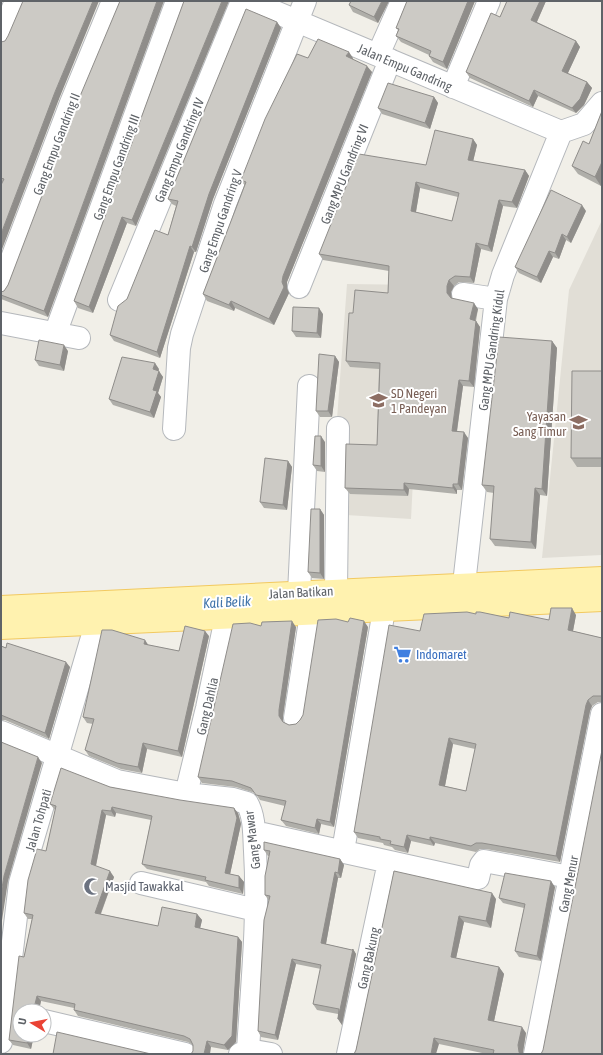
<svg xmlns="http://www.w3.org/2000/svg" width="603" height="1055" font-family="'Asap Condensed',sans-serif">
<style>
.education{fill:#e1ded6}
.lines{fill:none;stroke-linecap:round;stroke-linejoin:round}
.minor-casing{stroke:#b5b8bc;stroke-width:24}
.major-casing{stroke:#f2c960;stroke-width:24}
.minor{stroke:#fff;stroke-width:22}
.major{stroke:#fff2af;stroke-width:22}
.wall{fill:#afaea9;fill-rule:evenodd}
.shaded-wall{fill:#8f8d8a}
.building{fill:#cccac5;stroke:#8f8d8a;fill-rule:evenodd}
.labels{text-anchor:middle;stroke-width:4;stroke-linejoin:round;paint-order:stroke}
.street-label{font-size:13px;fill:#5f6368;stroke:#fff}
.education-label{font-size:13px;fill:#785e54;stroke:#fff;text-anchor:start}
.shop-label{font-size:13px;fill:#366cbe;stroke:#fff;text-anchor:start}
.worship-label{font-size:13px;fill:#5b616d;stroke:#fff;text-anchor:start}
.water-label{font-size:14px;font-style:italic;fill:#4174aa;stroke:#fff}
</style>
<rect width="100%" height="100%" fill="#f1efe8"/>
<!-- education -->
<path class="education" d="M602 220V555L542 558 569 290Z
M347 284 423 285 411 519 330 514Z"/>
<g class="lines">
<defs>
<path id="minor" d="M249 1 561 132
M1 37 16 1
M378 55 402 1
M453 87 489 1
M1 287 71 103 113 1
M299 287 390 60
M463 294 496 299
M119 300 242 1
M1 323 79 338
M55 334 177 1
M174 429 179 348 182 334 225 204 305 1
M336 591 338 428
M299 593 309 386
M462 602 496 299 503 275 561 132 584 124 602 103
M295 718 311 614
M1 732 117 781 186 794 233 799 247 803C255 817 254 835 255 851 259 917 252 984 248 1050
M186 794 207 708 226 618
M254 832 471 880 478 878 481 865 484 861 570 877
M343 851 384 610
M141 883 256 910
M44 1021 185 1054
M1 1042 20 883 96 624 94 605
M240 1054 248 1050 271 1054
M348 1054 389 862
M535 1054 602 714"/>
<path id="major" d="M1 607 602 578
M1 628 602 600"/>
</defs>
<!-- minor casing -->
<use href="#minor" class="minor-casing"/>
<!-- major casing -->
<use href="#major" class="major-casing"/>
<!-- minor -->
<use href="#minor" class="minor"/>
<!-- major -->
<use href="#major" class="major"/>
</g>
<!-- wall -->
<path class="wall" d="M120 1 48 317 1 299V292L4 291 8 285Z
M184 1 136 226 127 223 93 313 78 308 74 301Z
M351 1H389L378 23 353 12 349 5Z
M407 1H475L447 69 433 62 429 56V55L401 42 396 36 398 30 396 28Z
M507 1H546L537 22 576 41 580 47 568 73 587 82 592 88 584 105 576 113 538 96 533 107 470 78 466 72 500 17Z
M277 22 281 28 213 199 196 252H194L160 358 114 341 110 335 127 299 168 235 176 206 172 204 168 199Z
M1 42 59 99 2 183 1 182Z
M308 58H353V59L372 72 287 282V288L289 293 274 325 235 308 234 311 207 301 203 294 245 186 241 180Z
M434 97 438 103 430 129 382 114 378 108Z
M602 111V184L601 186 578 174 572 166 589 144Z
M473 139 477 145 473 161 525 170 529 176 517 208 503 206 492 252 481 249 474 283 459 282 454 286 451 292V298L478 309 476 321 480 327 474 387 463 386 457 432 468 438 462 490H457V494L409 489 408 496 350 494 345 488 377 445 379 369 350 367 346 361 353 313 388 293 389 271 323 260 319 254 426 165ZM420 188 458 197 452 221 416 212Z
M586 211 571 243 566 240 559 259 553 257 541 283 519 273 515 267Z
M323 314 321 338 296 337 292 331Z
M552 341 557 348 547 496 540 495 536 549 495 546 490 539 494 493 487 492 482 485Z
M68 351 64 371 39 366 35 360Z
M335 356 339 362 332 417H320L316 411Z
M159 369 158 371 163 377 158 393 161 397 154 418 113 405 109 399Z
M602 371V467H577L571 458Z
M325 442V472L317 471 313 465Z
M288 461 292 467 287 510 264 508 260 502Z
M320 509 324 515V579L312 578 308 572Z
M476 614 509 618 549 620 576 615 573 631 602 638V702H598L592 706 590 711 560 862 486 849H480L476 852 435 843 434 846 411 841 408 853 395 850 392 847 384 845 383 843 358 838 354 832 420 631ZM453 744 475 749 466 791 445 786Z
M261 626 296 627 283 716V722L289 725 296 724 300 720 368 627 334 827 321 824 319 834 286 826 281 820 285 806 260 800 255 793 236 787 202 783 198 777Z
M209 636 182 757 147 749 142 773 121 769 89 756 85 750 93 724 87 723 83 717 149 645 179 651Z
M1 646 70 667 49 739 5 720H1Z
M110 787 238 813 241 824 230 874 239 876 244 882 243 894 209 886 206 882 147 869 142 864 151 820 116 813 115 817 106 815 96 866 114 877 101 914 158 926 197 914 202 920 200 928 238 937 242 942 236 1042 228 1050 211 1047 193 1051V1045L188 1042 78 1016 74 1010V1008L41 1001 39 1010 37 1011H20L34 1035 31 1049 13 1045 9 1040 24 957 32 919H28L24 913 46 851 55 810 50 804Z
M264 850 340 859 344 865 341 878H338L326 944 352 950 353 949 356 954 342 1025 338 1019V1014L317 1010 313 1004 321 969 296 964 278 1040 261 1037 258 1031 269 901 265 895 269 856H268Z
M394 871 496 899 491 928 464 922 456 958 499 967 504 974 494 1021 526 1033 523 1052V1054H487L439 1044 356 1050Z
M555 887 541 961 519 957 515 951 524 908 503 903 499 898Z"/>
<!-- shaded-wall -->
<path class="shaded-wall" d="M93 1H99L59 99 1 252V234L55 92Z
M157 1H164L48 317 44 311Z
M222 1H229L136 226 132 220Z
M382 1H389L378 23 374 17Z
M468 1H475L447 69 443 62Z
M540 1H546L535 26 531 20Z
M277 22 281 28 213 199 196 252 192 247 209 194Z
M576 41 580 47 566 77 562 71Z
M349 52 353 58 351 62 346 56Z
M367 66 372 72 287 282V288L289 293 274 325 269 319 282 282 283 276Z
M587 82 592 88 584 105 576 113 572 108Z
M534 90 538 96 533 107 529 101Z
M434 97 438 103 430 129 425 123Z
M473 139 477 145 472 166 468 160Z
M602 162V184L601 186 595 177Z
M525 170 529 176 517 208 512 202Z
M416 182 420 188 415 217 411 211Z
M499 200 503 206 492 252 488 246Z
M582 205 586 211 571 243 567 237Z
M122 217 127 223 93 313 89 307Z
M562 234 566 240 559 259 555 253Z
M476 243 481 249 474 283 470 277Z
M190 246 194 252 160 358 157 352Z
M549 251 553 257 541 283 537 277Z
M449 280 454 286 451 292 452 299 447 293V286Z
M231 301 235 308 234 311 229 305Z
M474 303 478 309 474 325 470 319Z
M319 308 323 314 321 338 317 333Z
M476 321 480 327 474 387 469 381Z
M552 341 557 348 547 496 542 489Z
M64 345 68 351 64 371 60 365Z
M335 356 339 362 332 417 328 411Z
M155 363 159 369 157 375 153 369Z
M159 371 163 377 158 393 161 397 154 418 150 412 153 390Z
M459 380 463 386 456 437 452 431Z
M464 432 468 438 462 490 458 484Z
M321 436 325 442V472L321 466Z
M288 461 292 467 287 510 283 505Z
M404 483 409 489 408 496 404 490Z
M453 484 457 490V494L453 488Z
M535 488 540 495 536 549 531 542Z
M320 509 324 515V579L320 573Z
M572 608 576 615 572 636 568 630Z
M292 621 296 627 283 716V722L279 716V710Z
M364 621 368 627 334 827 330 822Z
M205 631 209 636 182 757 178 751Z
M145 640 149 646 144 644Z
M66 662 70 667 49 739 45 733Z
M588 700 592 706 590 711 560 862 556 856 586 705Z
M449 738 453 744 444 791 439 785Z
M143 743 147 749 142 773 138 767Z
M38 757 42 763 8 881 1 927V894L4 876Z
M112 807 116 813 115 817 111 811Z
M234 808 238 813 241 824 229 879 225 873Z
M102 810 106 815 95 870 91 864Z
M317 819 321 824 319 834 315 828Z
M407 835 411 841 408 853 404 847Z
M430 837 435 843 434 846 430 840Z
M340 859 344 865 341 878 338 873Z
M110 871 114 877 99 918 95 913Z
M335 872 338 878 325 949 321 943Z
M239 876 244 882 243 894 239 888Z
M551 881 555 887 541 961 537 956Z
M492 893 496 899 491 928 486 921Z
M197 914 202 920 199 933 195 927Z
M459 916 464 922 455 963 451 957Z
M238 937 242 942 236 1042 228 1050 224 1045Z
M353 949 356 954 342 1025 338 1019Z
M292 959 296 964 278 1040 275 1035Z
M499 967 504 974 493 1026 488 1020Z
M37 996 41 1001 39 1010 35 1004Z
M31 1007 33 1011H29Z
M522 1027 526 1033 523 1052V1054H520L519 1052 518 1045Z
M29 1035H34L31 1049 27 1043Z
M434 1038 439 1044 436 1054H431Z
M207 1041 211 1047 210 1054H204Z"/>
<!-- building -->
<path class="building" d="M23 1H93L55 92 1 234V185L4 179 1 178V42L5 41 8 36Z
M120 1H157L44 311 1 295V292L4 291 8 285 78 101Z
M184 1H222L132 220 122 217 89 307 74 301Z
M351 1H382L374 17 349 5Z
M407 1H468L443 62 429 56 431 51 396 36 399 29 396 28Z
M507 1H540L531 20 576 41 562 71 587 82 580 99 572 108 534 90 529 101 466 72 491 13 500 17Z
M246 9 277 22 209 194 192 247 190 246 157 352 110 335 118 306 127 299 155 230 168 235 178 201 168 199Z
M318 39 349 52 346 56 367 66 283 276 282 282 284 287 269 319 231 301 229 305 203 294 246 182 241 180 265 119 297 54 308 58Z
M388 83 434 97 425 123 378 108Z
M602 111V162L595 177 572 166 583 141 589 144Z
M435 130 473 139 468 160 525 170 512 202 499 200 488 246 476 243 470 277 455 276 449 280 447 286V293L451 298 474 303 470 319 476 321 469 381 459 380 452 431 464 432 458 484H453V488L404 483V490L345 488 346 444 377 445 380 363 346 361 349 313H353L355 290 388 293 389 266 319 254 359 154 426 165ZM416 182 459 193 452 221 411 211Z
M551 190 582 205 567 237 562 234 555 253 549 251 537 277 515 267Z
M293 307 319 308 317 333 292 331Z
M499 337 552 341 542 489 535 488 531 542 490 539 494 486 482 485Z
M39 340 64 345 60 365 35 360Z
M319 354 335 356 328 411H316Z
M122 357 155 363 153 369 159 371 153 390 157 391 150 412 109 399Z
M572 371H602V458H571Z
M315 436H321V466L313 465Z
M265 458 288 461 283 505 260 502Z
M311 509H320V573L308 572Z
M551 608H572L568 630 602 638V696H593L588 700 586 705 556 856 482 843H476L471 846 430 837V840L407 835 404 847 390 844 391 841 380 839V837L354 832 389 625 420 631 424 614 467 612 476 614V612H480L509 618 510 612 549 620ZM449 738 476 744 466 791 439 785Z
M350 618 364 621 330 822 317 819 315 828 281 820 286 801 256 795 251 788 232 781 198 777 233 624 250 623 261 626 262 622 292 621 279 710V716L283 722 289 725 296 724 300 720 303 715 318 620 336 619 348 622Z
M185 626 205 631 178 751 143 743 138 767 117 763 85 750 94 719 83 717 102 630H112L145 640 144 644 179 651Z
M7 643 66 662 45 733 1 715V646L6 648Z
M1 742 38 757 4 876 1 894Z
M602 750V1054H541L543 1050Z
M61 768 110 787 180 800 234 808 237 818 225 873 239 876V888L205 880 206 877 142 864 152 816 112 807 111 811 102 810 91 864 110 871 95 913 158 926 162 907 197 914 195 927 238 937 232 1036 224 1045 207 1041 204 1054H191L193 1051V1045L190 1039 184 1036 74 1010 75 1004 37 996 35 1004 31 1007 29 1011H20V1035H29L27 1043 9 1040 19 956 24 957 33 915 24 913 28 880 37 849 46 851 56 806 50 804Z
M264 842 340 859 338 873 335 872 321 943 352 950 353 949 338 1019 339 1009 313 1004 321 965 292 959 275 1035 258 1031 264 920 270 896 265 895V876L270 851 264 850Z
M394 871 492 893 486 921 459 916 451 957 499 967 488 1020 522 1027 518 1045 519 1052 520 1054H493L494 1050 434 1038 431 1054H354L356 1050Z
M505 873 551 881 537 956 515 951 525 904 499 898Z
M57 1032 151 1054H53Z"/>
<!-- icons -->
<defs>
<symbol id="school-bare" viewBox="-9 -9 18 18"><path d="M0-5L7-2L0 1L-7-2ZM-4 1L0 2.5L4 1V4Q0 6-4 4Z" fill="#8d6e63" stroke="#fff" stroke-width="2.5" paint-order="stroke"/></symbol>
<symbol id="supermarket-bare" viewBox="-9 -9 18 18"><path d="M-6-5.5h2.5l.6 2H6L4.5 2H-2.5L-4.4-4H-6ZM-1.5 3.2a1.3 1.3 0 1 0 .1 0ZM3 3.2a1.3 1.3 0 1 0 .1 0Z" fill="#3f7fe0" stroke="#fff" stroke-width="2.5" paint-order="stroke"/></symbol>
<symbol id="mosque-bare" viewBox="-9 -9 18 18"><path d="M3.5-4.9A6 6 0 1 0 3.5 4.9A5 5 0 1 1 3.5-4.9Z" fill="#6b7280" stroke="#fff" stroke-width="2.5" paint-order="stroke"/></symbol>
</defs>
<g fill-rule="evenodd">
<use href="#school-bare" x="366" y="388" width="25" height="25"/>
<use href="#school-bare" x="566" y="410" width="25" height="25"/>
<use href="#supermarket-bare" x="390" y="642" width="25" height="25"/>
<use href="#mosque-bare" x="80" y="874" width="25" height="25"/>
</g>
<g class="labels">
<!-- street labels -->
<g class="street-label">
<text transform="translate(405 67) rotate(23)" y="5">Jalan Empu Gandring</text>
<text transform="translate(56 144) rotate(-69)" y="5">Gang Empu Gandring II</text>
<text transform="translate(179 150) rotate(-68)" y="5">Gang Empu Gandring IV</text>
<text transform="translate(116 167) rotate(-70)" y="5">Gang Empu Gandring III</text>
<text transform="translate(344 174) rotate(-68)" y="5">Gang MPU Gandring VI</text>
<text transform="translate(220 221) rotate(-71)" y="5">Gang Empu Gandring V</text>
<text transform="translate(491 350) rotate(-82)" y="5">Gang MPU Gandring Kidul</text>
<text transform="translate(301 592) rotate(-3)" y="5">Jalan Batikan</text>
<text transform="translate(207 706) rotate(-77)" y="5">Gang Dahlia</text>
<text transform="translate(38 820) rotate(-74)" y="5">Jalan Tohpati</text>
<text transform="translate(252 840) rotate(-97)" y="5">Gang Mawar</text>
<text transform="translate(568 884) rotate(-79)" y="5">Gang Menur</text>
<text transform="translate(368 958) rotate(-78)" y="5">Gang Bakung</text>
</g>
<!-- education labels -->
<g class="education-label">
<text x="391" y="398">SD Negeri<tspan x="391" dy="15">1 Pandeyan</tspan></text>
<text x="566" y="421" text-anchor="end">Yayasan<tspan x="566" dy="15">Sang Timur</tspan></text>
</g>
<!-- shop labels -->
<g class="shop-label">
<text x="416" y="659">Indomaret</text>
</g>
<!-- worship labels -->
<g class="worship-label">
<text x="105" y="891">Masjid Tawakkal</text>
</g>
<!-- water labels -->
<g class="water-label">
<text transform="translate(227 602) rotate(-3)" y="5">Kali Belik</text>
</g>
</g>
<!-- border -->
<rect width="603" height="1055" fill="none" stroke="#5f6368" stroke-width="4"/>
<!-- north arrow -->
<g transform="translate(32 1023) rotate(280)"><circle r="19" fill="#ffffff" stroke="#bfc1c3"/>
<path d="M0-3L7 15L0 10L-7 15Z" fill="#ea4335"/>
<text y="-6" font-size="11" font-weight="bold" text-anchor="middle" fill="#5f6368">U</text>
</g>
</svg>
